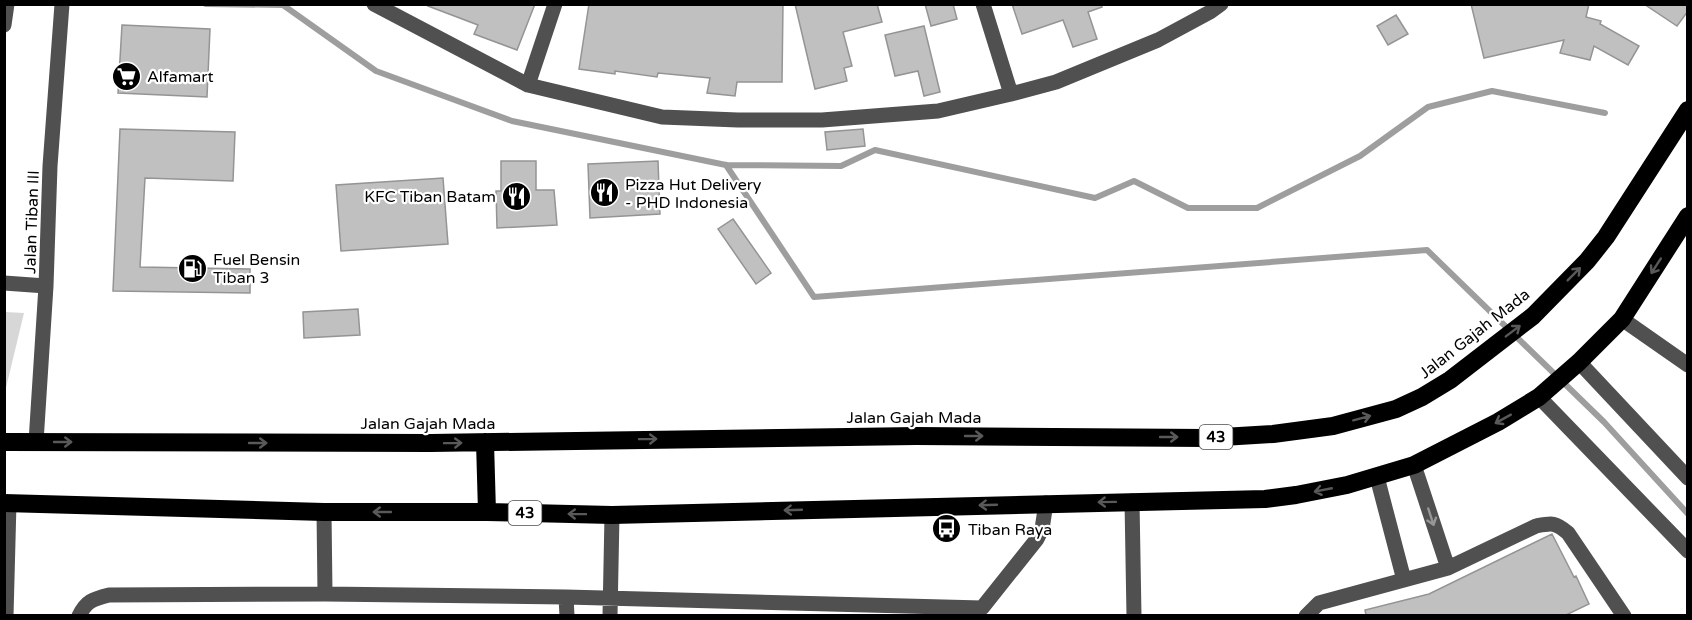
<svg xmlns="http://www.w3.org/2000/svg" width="1692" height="620" font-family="'Varela Round',sans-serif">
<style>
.green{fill:#d7d7d7}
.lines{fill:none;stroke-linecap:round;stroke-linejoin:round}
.stream{stroke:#9e9e9e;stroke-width:6}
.building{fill:#c0c0c0;stroke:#949494;stroke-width:1.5}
.minor{stroke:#505050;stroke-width:15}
.highway{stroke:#000;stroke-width:18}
.oneway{stroke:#595959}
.oneway2{stroke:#969696}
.labels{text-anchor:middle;stroke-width:4.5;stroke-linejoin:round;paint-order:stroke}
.shield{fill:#fff;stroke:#4c4c4c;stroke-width:1.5}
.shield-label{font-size:15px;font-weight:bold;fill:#000}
.poi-label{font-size:16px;fill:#000;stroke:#fff;text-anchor:start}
.street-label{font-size:16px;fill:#000;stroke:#fff}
</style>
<rect width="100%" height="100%" fill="#fff"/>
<!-- green -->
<path class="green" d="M5 312 24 313 5 392 4 312Z"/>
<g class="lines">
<!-- stream -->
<path class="stream" d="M206 4 283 5 376 71 512 121 726 165 841 166 875 150 1095 198 1134 181 1188 208H1257L1360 156 1428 107 1492 91 1605 113
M726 165 814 297 1427 250 1604 422 1688 514"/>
</g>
<!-- building -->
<path class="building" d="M429 4H535L517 50 474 34 478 25 428 6Z
M589 4H783L782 82H737L735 96 707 93 710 78 658 73 657 77 615 71V74L579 69Z
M795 4H877L882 22 843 32 852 66 844 68 847 81 815 89Z
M925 4H953L957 19 931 26Z
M1012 4H1101L1102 7 1088 12 1097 39 1073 47 1063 20 1022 34Z
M1471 4H1589L1586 17 1601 21 1600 24 1639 46 1628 65 1594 46 1590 60 1560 53 1564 40 1484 58Z
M1644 4H1688V11L1677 26Z
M1396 15 1408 34 1388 45 1377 26Z
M122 25 210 29 207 97 118 93Z
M924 26 940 92 924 96 918 71 895 76 885 35Z
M120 129 235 132 233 181 145 178 140 267 250 269V293L113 291Z
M863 129 865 146 827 150 825 132Z
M501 161H536V190H554L557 225 497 228 496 191H501Z
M658 161 660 214 590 218 588 164Z
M443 178 448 244 341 251 336 185Z
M733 219 771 273 756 284 718 229Z
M358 309 360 335 304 338 303 312Z
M1552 534 1574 577 1576 576 1589 604 1566 615H1366L1365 610 1429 594Z"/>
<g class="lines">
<!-- minor -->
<path class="minor" d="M374 4 528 85 662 117 738 120H822L938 111 1011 94 1056 82 1158 40 1210 12 1221 4
M983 4 1011 94
M4 25 7 4
M528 85 555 4
M4 283 46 286
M1622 319 1688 365
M1579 362 1688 478
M1539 397 1688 551
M36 442 46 286 50 166 62 4
M1414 465 1448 568
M1377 477 1404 580
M1132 501 1134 616
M324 512 325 594
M566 597 567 616
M6 616 9 503
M79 616C86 601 93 599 109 595L325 594 566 597 982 608 1037 539 1042 529 1046 503
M610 616 612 515
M1306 616 1319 603 1448 568 1536 526C1552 523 1555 522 1568 533L1624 616"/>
<!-- highway -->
<path class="highway" d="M4 442 431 443 916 436 1206 438 1273 434 1333 426 1396 409 1422 397 1450 380 1533 316 1587 261 1606 237 1688 110
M485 442 487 512
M4 503 324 512H487L612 515 1265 499 1296 495 1347 485 1414 465 1498 422 1539 397 1579 362 1622 319 1688 216"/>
</g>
<!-- one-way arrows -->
<defs><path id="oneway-shaft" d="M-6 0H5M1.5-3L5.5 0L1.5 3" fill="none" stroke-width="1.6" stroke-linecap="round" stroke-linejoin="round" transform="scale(1.5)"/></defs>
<g class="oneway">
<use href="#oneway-shaft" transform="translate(1656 266) rotate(123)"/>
<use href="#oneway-shaft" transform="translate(1574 274) rotate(-45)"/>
<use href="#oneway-shaft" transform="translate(1513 331) rotate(-37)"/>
<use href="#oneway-shaft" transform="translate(1362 418) rotate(-15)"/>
<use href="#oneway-shaft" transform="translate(1503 419) rotate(151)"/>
<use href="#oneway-shaft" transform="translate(974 436)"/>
<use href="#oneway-shaft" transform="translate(1169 437)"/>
<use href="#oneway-shaft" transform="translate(648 439) rotate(-1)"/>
<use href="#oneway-shaft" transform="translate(63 442)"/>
<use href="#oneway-shaft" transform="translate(258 443)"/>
<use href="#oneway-shaft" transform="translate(453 443) rotate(-1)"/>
<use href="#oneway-shaft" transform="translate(1323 490) rotate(169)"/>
<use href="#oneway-shaft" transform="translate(1107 502) rotate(179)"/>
<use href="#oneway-shaft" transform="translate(988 505) rotate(178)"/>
<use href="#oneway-shaft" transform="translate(793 510) rotate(178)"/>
<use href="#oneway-shaft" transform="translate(382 512) rotate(180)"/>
<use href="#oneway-shaft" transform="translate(577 514) rotate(-179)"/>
</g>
<use class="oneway2" href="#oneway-shaft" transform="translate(1431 517) rotate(72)"/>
<!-- icons -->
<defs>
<symbol id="supermarket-disc" viewBox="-11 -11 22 22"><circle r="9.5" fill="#000" stroke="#fff"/><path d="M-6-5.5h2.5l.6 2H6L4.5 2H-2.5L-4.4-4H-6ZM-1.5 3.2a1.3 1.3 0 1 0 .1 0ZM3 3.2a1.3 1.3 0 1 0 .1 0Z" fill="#fff"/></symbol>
<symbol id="restaurant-disc" viewBox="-11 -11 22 22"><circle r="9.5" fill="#000" stroke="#fff"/><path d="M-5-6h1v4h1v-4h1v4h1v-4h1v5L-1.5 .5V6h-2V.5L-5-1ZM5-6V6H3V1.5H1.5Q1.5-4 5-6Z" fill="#fff"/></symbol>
<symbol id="fuel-disc" viewBox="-11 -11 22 22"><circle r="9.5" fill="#000" stroke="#fff"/><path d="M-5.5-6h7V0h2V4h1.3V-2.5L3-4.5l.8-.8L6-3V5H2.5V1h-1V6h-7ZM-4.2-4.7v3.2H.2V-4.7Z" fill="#fff"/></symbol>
<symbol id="bus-disc" viewBox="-11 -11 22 22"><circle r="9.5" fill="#000" stroke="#fff"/><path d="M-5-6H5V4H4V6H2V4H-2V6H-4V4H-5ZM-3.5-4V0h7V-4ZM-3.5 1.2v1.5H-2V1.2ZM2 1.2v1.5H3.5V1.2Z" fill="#fff"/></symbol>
</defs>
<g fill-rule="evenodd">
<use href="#supermarket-disc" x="110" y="60" width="33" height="33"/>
<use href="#restaurant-disc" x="588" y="176" width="33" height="33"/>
<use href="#restaurant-disc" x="500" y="180" width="33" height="33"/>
<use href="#fuel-disc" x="176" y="252" width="33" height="33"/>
<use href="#bus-disc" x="930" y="512" width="33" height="33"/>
</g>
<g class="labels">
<!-- shield labels -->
<g class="shield">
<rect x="1199.5" y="425" width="33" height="24" rx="4.5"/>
<rect x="508.5" y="501" width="33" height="24" rx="4.5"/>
</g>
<g class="shield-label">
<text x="1216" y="442">43</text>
<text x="525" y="518">43</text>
</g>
<!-- poi labels -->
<g class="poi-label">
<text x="147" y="82">Alfamart</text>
<text x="625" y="190">Pizza Hut Delivery<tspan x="625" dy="18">- PHD Indonesia</tspan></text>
<text x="496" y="202" text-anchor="end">KFC Tiban Batam</text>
<text x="213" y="265">Fuel Bensin<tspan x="213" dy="18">Tiban 3</tspan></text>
<text x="968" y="535">Tiban Raya</text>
</g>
<!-- street labels -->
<g class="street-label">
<text transform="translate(31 222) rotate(-88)" y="6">Jalan Tiban III</text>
<text transform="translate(1474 333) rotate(-38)" y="6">Jalan Gajah Mada</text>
<text x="914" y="423">Jalan Gajah Mada</text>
<text x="428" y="429">Jalan Gajah Mada</text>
</g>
</g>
<!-- border -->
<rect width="1692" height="620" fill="none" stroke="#000000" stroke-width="12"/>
</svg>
